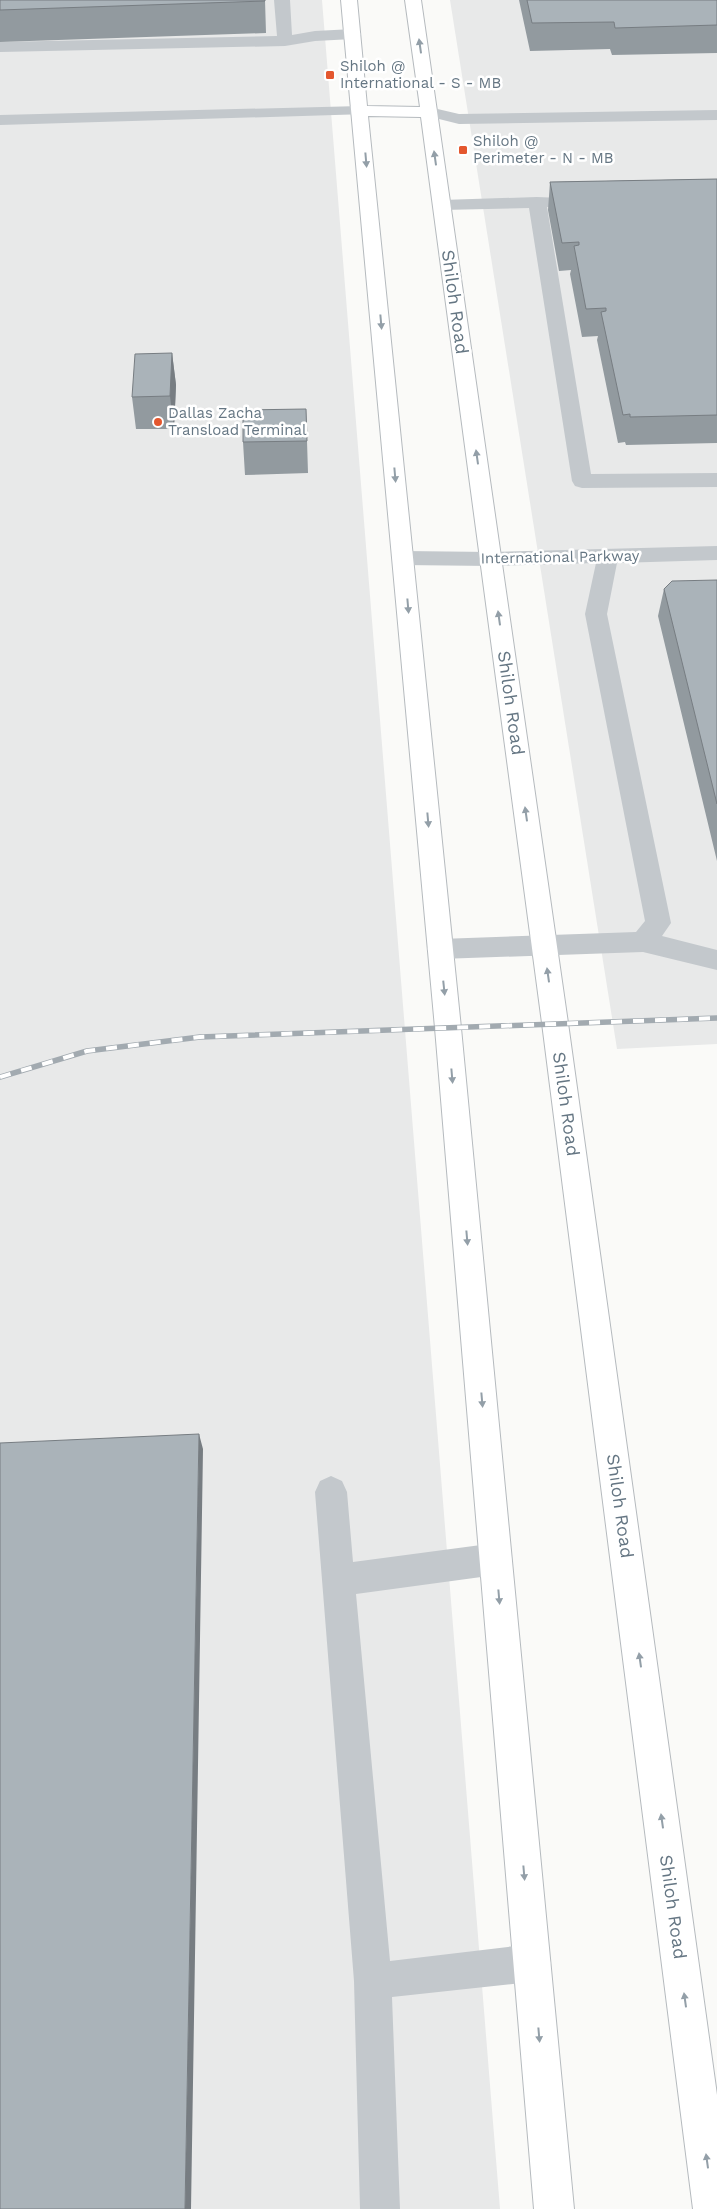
<svg xmlns="http://www.w3.org/2000/svg" width="717" height="2209" font-family="'Work Sans',sans-serif">
<style>
.built{fill:#e8e9e9}
.lines{fill:none;stroke-linecap:round;stroke-linejoin:round}
.major-casing{stroke:#b5babe;stroke-width:2}
.minor{fill:#c3c8cc;fill-rule:evenodd}
.major{fill:#fff;fill-rule:evenodd}
.rail-casing{stroke:#a2aab0;stroke-width:5.5}
.rail{stroke:#fff;stroke-width:4;stroke-dasharray:11;stroke-linecap:butt}
.wall{fill:#929a9f}
.shaded-wall{fill:#777d82}
.building{fill:#aab3b9;stroke:#777d82}
.oneway{fill:#939fa8}
.poi-dot{fill:#e4572e;stroke:#fff;stroke-width:2}
.labels{text-anchor:middle;stroke-width:5;stroke-linejoin:round;paint-order:stroke}
.far-poi-label{font-size:15px;fill:#657683;stroke:#fff;text-anchor:start}
.far-street-label{font-size:15px;fill:#657683;stroke:#fff}
.street-label{font-size:18px;fill:#657683;stroke:#fff}
</style>
<rect width="100%" height="100%" fill="#fafaf8"/>
<!-- built -->
<path class="built" d="M0 0H322L500 2209H0Z
M450 0H717V1044L617 1049Z"/>
<g class="lines">
<defs>
<path id="major" d="M341 0H357L367 106 420 107 405 0H421L568 1023 717 2095V2209H693L542 1023 421 117 368 116 461 1028 574 2209H534L435 1028Z"/>
</defs>
<!-- major casing -->
<use href="#major" class="major-casing"/>
<!-- minor -->
<path class="minor" d="M274 0H290L292 35 315 31 353 29 359 31 361 34 359 37 353 39 315 41 285 46 0 52V42L277 36Z
M361 106 367 108 369 111 367 114 0 125V115Z
M429 107 459 114 717 110V120L459 124 423 115 421 112 423 109Z
M537 197 561 198 564 202 561 206 547 207 591 474 717 473V487L582 488 575 486 572 481 529 208 442 210 436 209 433 205 436 201 442 200Z
M717 546V560L617 563 607 614 671 923 662 936 717 950V970L643 952 440 959 431 956 427 949 431 942 440 939 636 932 645 921 585 614 596 563 491 566 403 565 395 563 392 558 395 553 403 551 491 552Z
M331 1476 342 1481 347 1492 353 1562 496 1543 508 1547 512 1559 508 1571 496 1575 356 1594 390 1961 532 1944 545 1950 551 1963 545 1976 532 1982 392 1997 400 2209H360L354 1981 315 1492 320 1481Z"/>
<!-- major -->
<use href="#major" class="major"/>
<defs>
<path id="rail" d="M0 1077 87 1051 200 1037 717 1018"/>
</defs>
<!-- rail casing -->
<use href="#rail" class="rail-casing"/>
<!-- rail -->
<use href="#rail" class="rail"/>
</g>
<!-- wall -->
<path class="wall" d="M0 0H265L266 33 0 42Z
M519 0H717V53L612 55 610 49 530 51Z
M717 179V443L626 445 625 442 618 443 597 340 598 336 582 337 570 274 571 270 559 271 548 210 550 182Z
M172 353 176 385 174 429H136L132 397Z
M306 409 308 473 245 475 243 442Z
M717 580V861L658 616 664 589Z"/>
<!-- shaded-wall -->
<path class="shaded-wall" d="M172 353 176 385 174 429 170 396Z
M199 1434 203 1449 191 2209H185Z"/>
<!-- building -->
<path class="building" d="M0 0H265V1L0 10Z
M527 0H717V25L615 28 614 22 532 23Z
M717 179V415L630 417V414L623 415 601 312 606 311V308L586 309 574 246 579 245V242L562 243 550 182Z
M172 353 170 396 132 397 135 354Z
M306 409 307 441 243 442V410Z
M717 580V804L664 589 672 581Z
M199 1434 185 2209H0V1443Z"/>
<!-- one-way arrows -->
<defs><path id="oneway-solid" d="M-6-.8H1V-3.2L6.5 0L1 3.2V.8H-6Z" transform="scale(1.25)"/></defs>
<g class="oneway">
<use href="#oneway-solid" transform="translate(420 46) rotate(-98)"/>
<use href="#oneway-solid" transform="translate(435 158) rotate(-98)"/>
<use href="#oneway-solid" transform="translate(366 160) rotate(85)"/>
<use href="#oneway-solid" transform="translate(381 322) rotate(85)"/>
<use href="#oneway-solid" transform="translate(477 457) rotate(-98)"/>
<use href="#oneway-solid" transform="translate(395 475) rotate(85)"/>
<use href="#oneway-solid" transform="translate(408 606) rotate(85)"/>
<use href="#oneway-solid" transform="translate(499 618) rotate(-98)"/>
<use href="#oneway-solid" transform="translate(526 814) rotate(-98)"/>
<use href="#oneway-solid" transform="translate(428 820) rotate(85)"/>
<use href="#oneway-solid" transform="translate(548 975) rotate(-98)"/>
<use href="#oneway-solid" transform="translate(444 988) rotate(84)"/>
<use href="#oneway-solid" transform="translate(452 1076) rotate(85)"/>
<use href="#oneway-solid" transform="translate(467 1238) rotate(85)"/>
<use href="#oneway-solid" transform="translate(482 1400) rotate(85)"/>
<use href="#oneway-solid" transform="translate(499 1597) rotate(85)"/>
<use href="#oneway-solid" transform="translate(640 1660) rotate(-98)"/>
<use href="#oneway-solid" transform="translate(662 1821) rotate(-98)"/>
<use href="#oneway-solid" transform="translate(524 1873) rotate(85)"/>
<use href="#oneway-solid" transform="translate(685 2000) rotate(-98)"/>
<use href="#oneway-solid" transform="translate(539 2035) rotate(85)"/>
<use href="#oneway-solid" transform="translate(707 2161) rotate(-98)"/>
</g>
<!-- markers -->
<g class="poi-dot">
<rect x="325" y="70" width="10" height="10" rx="2.5"/>
<rect x="458" y="145" width="10" height="10" rx="2.5"/>
<circle cx="158" cy="422" r="5"/>
</g>
<g class="labels">
<!-- far-poi labels -->
<g class="far-poi-label">
<text x="340" y="71">Shiloh @<tspan x="340" dy="17">International - S - MB</tspan></text>
<text x="473" y="146">Shiloh @<tspan x="473" dy="17">Perimeter - N - MB</tspan></text>
<text x="168" y="418">Dallas Zacha<tspan x="168" dy="17">Transload Terminal</tspan></text>
</g>
<!-- far-street labels -->
<g class="far-street-label">
<text transform="translate(560 557) rotate(-1)" y="5">International Parkway</text>
</g>
<!-- street labels -->
<g class="street-label">
<text transform="translate(455 302) rotate(82)" y="6">Shiloh Road</text>
<text transform="translate(511 703) rotate(82)" y="6">Shiloh Road</text>
<text transform="translate(566 1104) rotate(82)" y="6">Shiloh Road</text>
<text transform="translate(620 1506) rotate(82)" y="6">Shiloh Road</text>
<text transform="translate(673 1907) rotate(82)" y="6">Shiloh Road</text>
</g>
</g>
</svg>
